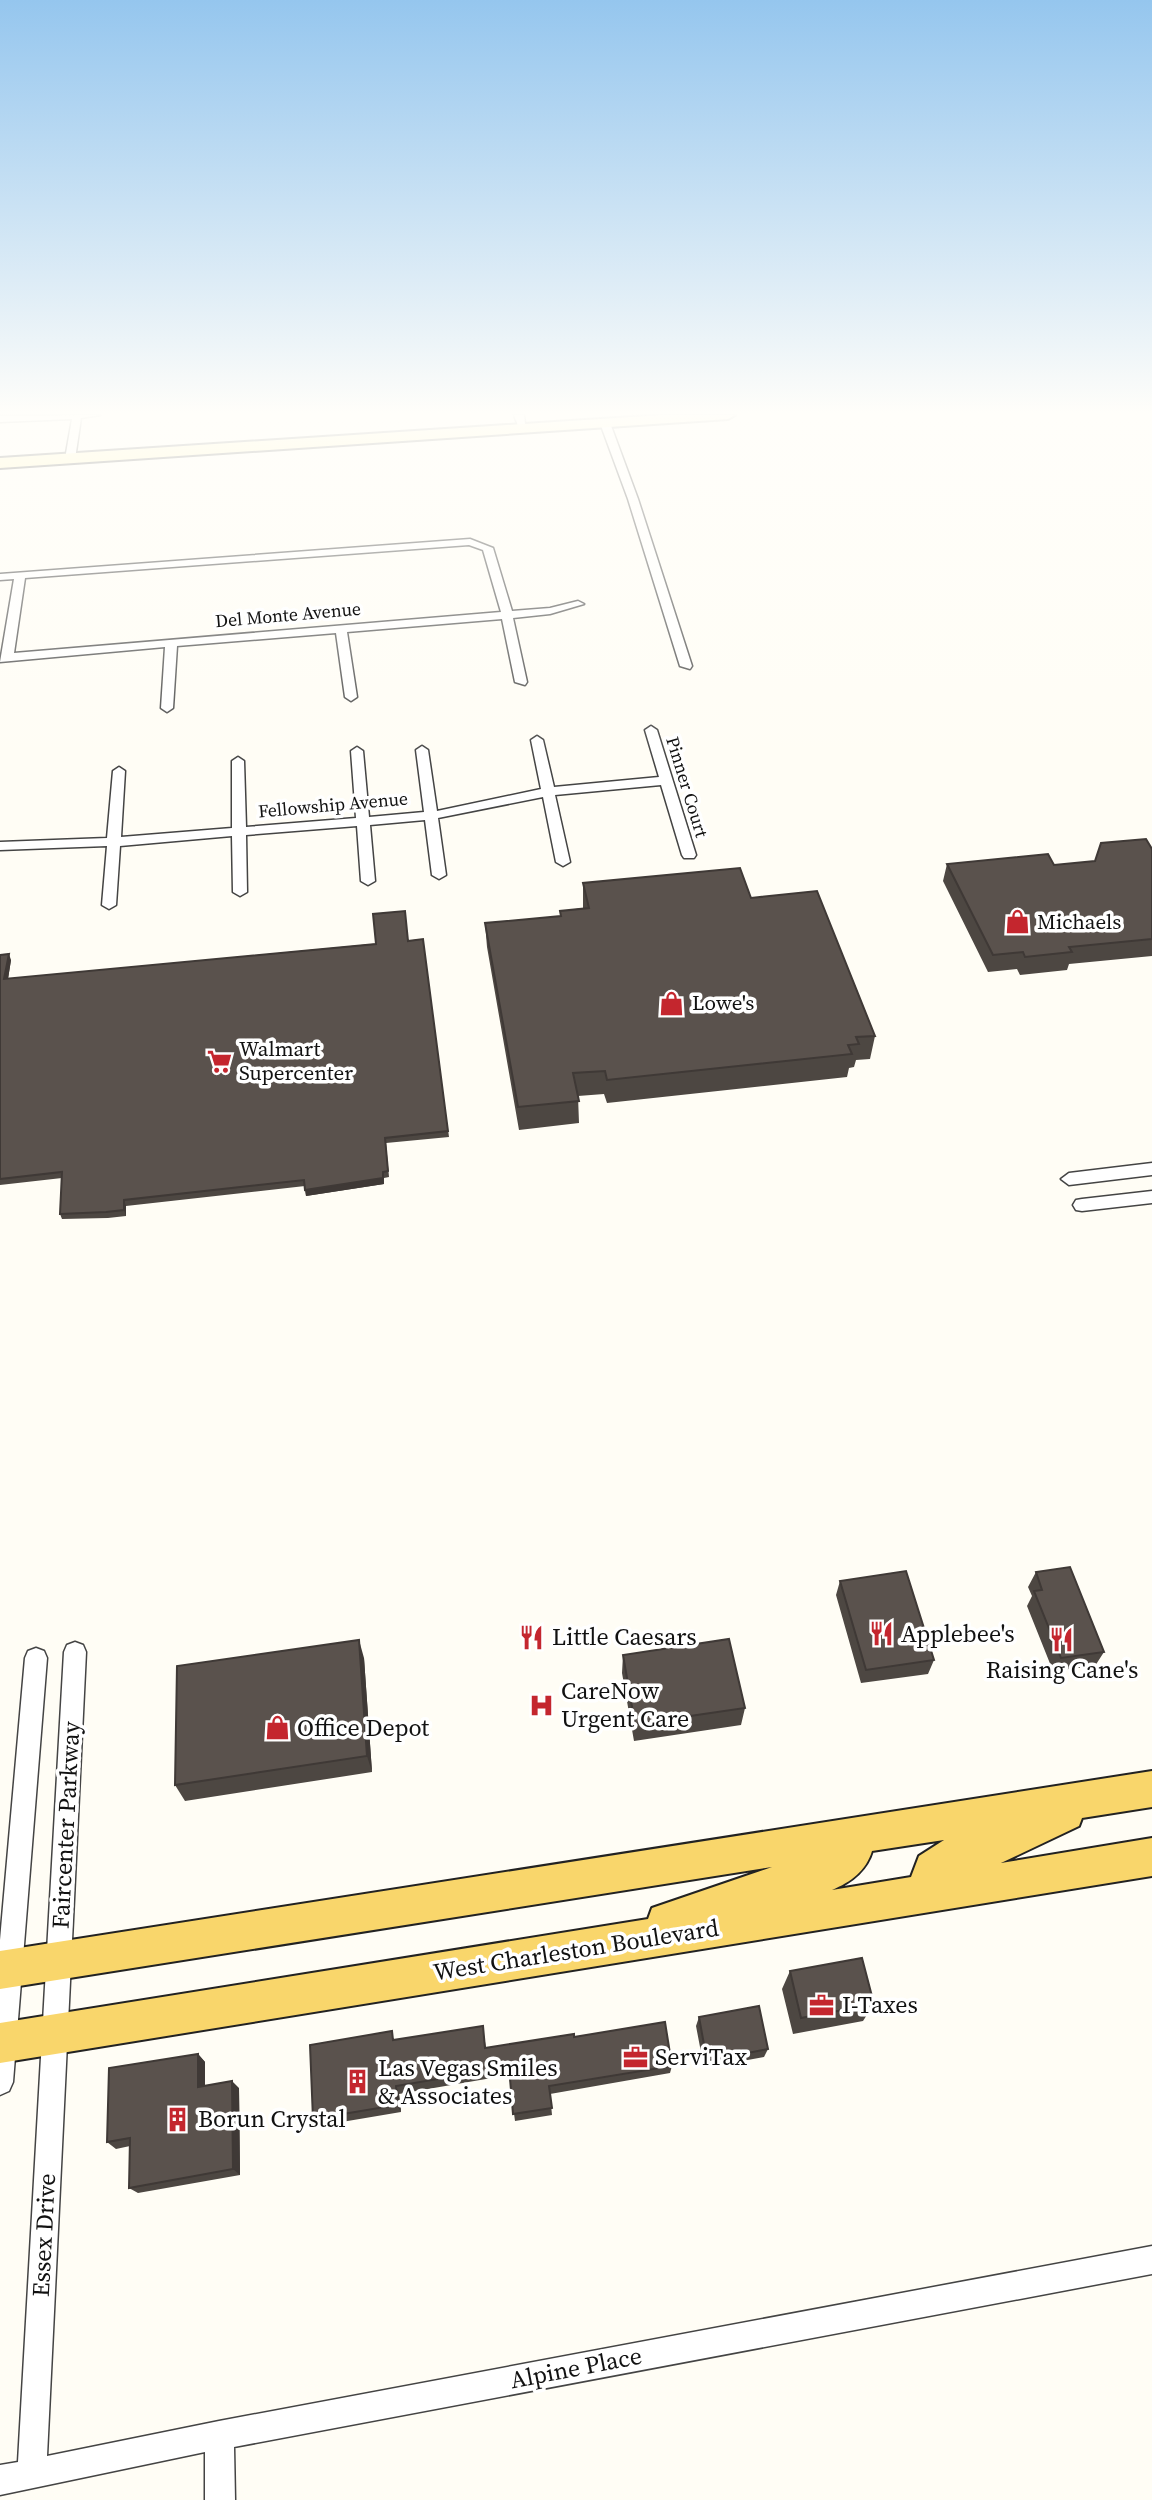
<svg xmlns="http://www.w3.org/2000/svg" width="1152" height="2500" font-family="'Source Serif 4',serif">
<style>
.lines{fill:none;stroke-linecap:round;stroke-linejoin:round}
.street-casing{stroke:#444;stroke-width:3}
.secondary-casing{stroke:#333;stroke-width:4}
.primary-casing{stroke:#222;stroke-width:4}
.street{fill:#fff;fill-rule:evenodd}
.secondary{fill:#fff6b0;fill-rule:evenodd}
.primary{fill:#f9d66b;fill-rule:evenodd}
.wall{fill:#4d4742}
.shaded-wall{fill:#3f3936}
.building{fill:#5a524d;stroke:#3f3936;stroke-width:2}
.labels{text-anchor:middle;stroke-width:7;stroke-linejoin:round;paint-order:stroke}
.far-street-label{font-size:18px;fill:#111;stroke:#fff}
.poi-label{font-size:21px;fill:#111;stroke:#fff;text-anchor:start}
.near-poi-label{font-size:24px;fill:#111;stroke:#fff;text-anchor:start}
.near-street-label{font-size:24px;fill:#111;stroke:#fff}
</style>
<rect width="100%" height="100%" fill="#fffdf5"/>
<g class="lines">
<defs>
<path id="street" d="M100 415 81 418 75 459 70 462 65 459 72 419 0 422V416Z
M514 415H524L526 431H520Z
M605 420 610 423 638 499 692 666 690 669 680 666 628 499 600 423Z
M470 539 493 548 512 611 550 608 578 601 584 604 550 614 513 618 527 682 525 685 515 682 502 619 347 632 357 697 351 701 345 697 336 633 177 646 173 708 167 712 161 708 165 647 0 662 14 579 0 580V574ZM469 545 483 550 501 612 14 653 25 578Z
M651 726 657 730 696 855 694 858H684L682 855 661 785 555 795 570 862 563 866 556 862 543 797 438 818 446 875 439 879 432 875 425 820 370 825 375 881 368 885 361 881 357 826 246 835 247 892 240 896 233 892 232 836 120 846 116 905 109 909 102 905 107 846 0 850V842L107 838 113 771 119 767 125 771 121 837 232 828V761L238 757 244 761 246 827 356 818 351 751 357 747 363 751 369 817 424 812 416 750 422 746 428 750 437 811 541 789 531 740 537 736 543 740 554 787 659 777 645 730Z
M1152 1163V1175L1069 1185 1061 1179 1069 1173Z
M1152 1191V1203L1082 1211 1076 1210 1073 1205 1076 1200 1082 1199Z
M75 1642 83 1645 86 1652 47 2456 219 2421 1152 2246V2274L234 2447 235 2500H205V2452L0 2495V2465L18 2462 64 1652 67 1645Z
M36 1648 44 1651 47 1658 13 2082 9 2091 0 2095V1940L25 1658 28 1651Z"/>
<path id="secondary" d="M662 415H735L728 419 0 468V458Z"/>
<path id="primary" d="M1152 1771V1807L1082 1818 1079 1826 1001 1863 1152 1838V1876L0 2063V2023L648 1919 652 1908 772 1867 0 1989V1951ZM944 1840 919 1856 911 1877 832 1890C851 1882 866 1871 872 1851Z"/>
</defs>
<!-- street casing -->
<use href="#street" class="street-casing"/>
<!-- secondary casing -->
<use href="#secondary" class="secondary-casing"/>
<!-- primary casing -->
<use href="#primary" class="primary-casing"/>
<!-- street -->
<use href="#street" class="street"/>
<!-- secondary -->
<use href="#secondary" class="secondary"/>
<!-- primary -->
<use href="#primary" class="primary"/>
</g>
<!-- wall -->
<path class="wall" d="M1152 849V956L1069 964 1067 970 1020 975 1017 969 988 972 943 881 947 864 1054 865 1095 861Z
M583 883 751 898 875 1036 870 1059 856 1060 854 1067 849 1068 847 1077 607 1103 604 1094 578 1096 579 1123 519 1130 487 947 485 923 560 916V911L583 908Z
M423 939 449 1137 386 1143 389 1177 384 1178V1184L306 1196 305 1186 126 1206V1216L108 1218 62 1219 60 1214 62 1178 0 1185V955L11 960 8 979Z
M1036 1572 1104 1652 1095 1666 1053 1671 1027 1606 1032 1596 1028 1587Z
M840 1581 934 1660 928 1674 861 1683 836 1595Z
M623 1655 745 1708 741 1725 634 1741 622 1673Z
M364 1658 372 1772 185 1801 175 1785Z
M790 1971 874 2004 863 2021 793 2034 782 1989Z
M699 2017 768 2049 764 2057 704 2068 696 2026Z
M484 2035 486 2048 574 2037 672 2066 670 2073 550 2094 552 2115 515 2121 509 2075 399 2094 401 2112 318 2126 313 2119 396 2040Z
M198 2054 205 2062V2085L239 2088 240 2175 138 2193 129 2188 130 2146 116 2149 107 2142Z"/>
<!-- shaded-wall -->
<path class="shaded-wall" d="M9 954 11 960 7 985 4 979Z
M383 1172 384 1184 306 1196 305 1190Z
M124 1200 126 1206V1216L124 1210Z
M359 1640 364 1658 372 1772 367 1756Z
M198 2054 205 2062V2094L198 2087Z
M232 2081 239 2088 240 2175 233 2169Z
M396 2086 399 2094 401 2112 397 2105Z"/>
<!-- building -->
<path class="building" d="M1146 839 1152 849V939L1069 947 1072 952 1025 957 1023 952 993 955 947 864 1048 854 1054 865 1095 861 1101 843Z
M740 868 751 898 817 891 875 1036 856 1037 859 1044 848 1045 852 1054 607 1080 605 1071 573 1073 579 1101 518 1107 485 923 561 916 560 911 589 908 583 883Z
M405 911 408 941 423 939 448 1131 385 1138 388 1171 383 1172V1178L305 1190 304 1180 124 1200V1210L106 1212 60 1214 62 1172 0 1179V955L9 954 4 979 376 944 373 914Z
M1070 1567 1104 1652 1061 1658 1034 1591 1042 1590 1036 1572Z
M906 1571 934 1660 866 1670 840 1581Z
M729 1639 745 1708 635 1724 623 1655Z
M359 1640 367 1756 175 1785 177 1666Z
M862 1958 874 2004 801 2018 790 1971Z
M759 2006 768 2049 707 2061 699 2017Z
M665 2022 672 2066 549 2086 552 2108 513 2114 509 2067 396 2086 397 2105 313 2119 310 2045 392 2031 393 2040 483 2026 485 2048 574 2034V2037Z
M198 2054V2087L232 2081 233 2169 129 2188 130 2138 107 2142 109 2068Z"/>
<!-- sky -->
<linearGradient id="sky" x2="0" y2="1"><stop stop-color="#95c6ee"/><stop offset="0.54" stop-color="#fffefa"/><stop offset="1" stop-color="#fffefa" stop-opacity="0"/></linearGradient>
<rect width="1152" height="765" fill="url(#sky)"/>
<!-- icons -->
<defs>
<symbol id="shop-bare" viewBox="-9 -9 18 18"><path d="M-5-2.5h2.3a2.7 3.5 0 0 1 5.4 0H5L5.5 6h-11ZM-1.5-2.5h3a1.5 2.3 0 0 0-3 0Z" fill="#c4262e" stroke="#fff" stroke-width="2.5" paint-order="stroke"/></symbol>
<symbol id="supermarket-bare" viewBox="-9 -9 18 18"><path d="M-6-5.5h2.5l.6 2H6L4.5 2H-2.5L-4.4-4H-6ZM-1.5 3.2a1.3 1.3 0 1 0 .1 0ZM3 3.2a1.3 1.3 0 1 0 .1 0Z" fill="#c4262e" stroke="#fff" stroke-width="2.5" paint-order="stroke"/></symbol>
<symbol id="restaurant-bare" viewBox="-9 -9 18 18"><path d="M-5-6h1v4h1v-4h1v4h1v-4h1v5L-1.5 .5V6h-2V.5L-5-1ZM5-6V6H3V1.5H1.5Q1.5-4 5-6Z" fill="#c4262e" stroke="#fff" stroke-width="2.5" paint-order="stroke"/></symbol>
<symbol id="hospital-bare" viewBox="-9 -9 18 18"><path d="M-5-5h3v3.5h4V-5h3V5h-3V1.5h-4V5h-3Z" fill="#c4262e" stroke="#fff" stroke-width="2.5" paint-order="stroke"/></symbol>
<symbol id="office-bare" viewBox="-9 -9 18 18"><path d="M-6-3h4V-5.5h4V-3h4V5H-6ZM-1-4.5V-3h2v-1.5ZM-6 0V1H6V0Z" fill="#c4262e" stroke="#fff" stroke-width="2.5" paint-order="stroke"/></symbol>
<symbol id="building-bare" viewBox="-9 -9 18 18"><path d="M-4-6H4V6H1V3H-1V6H-4ZM-2.5-4.3h1.7v1.8h-1.7ZM.8-4.3h1.7v1.8H.8ZM-2.5-1h1.7V.8h-1.7ZM.8-1h1.7V.8H.8Z" fill="#c4262e" stroke="#fff" stroke-width="2.5" paint-order="stroke"/></symbol>
</defs>
<g fill-rule="evenodd">
<use href="#shop-bare" x="1000" y="904" width="35" height="35"/>
<use href="#shop-bare" x="654" y="986" width="35" height="35"/>
<use href="#supermarket-bare" x="202" y="1044" width="35" height="35"/>
<use href="#restaurant-bare" x="864" y="1616" width="35" height="35"/>
<use href="#restaurant-bare" x="514" y="1620" width="35" height="35"/>
<use href="#restaurant-bare" x="1044" y="1622" width="35" height="35"/>
<use href="#hospital-bare" x="524" y="1688" width="35" height="35"/>
<use href="#shop-bare" x="260" y="1710" width="35" height="35"/>
<use href="#office-bare" x="804" y="1988" width="35" height="35"/>
<use href="#office-bare" x="618" y="2040" width="35" height="35"/>
<use href="#building-bare" x="340" y="2064" width="35" height="35"/>
<use href="#building-bare" x="160" y="2102" width="35" height="35"/>
</g>
<g class="labels">
<!-- far-street labels -->
<g class="far-street-label">
<text transform="translate(288 615) rotate(-5)" y="6">Del Monte Avenue</text>
<text transform="translate(687 787) rotate(73)" y="6">Pinner Court</text>
<text transform="translate(333 805) rotate(-5)" y="6">Fellowship Avenue</text>
</g>
<!-- poi labels -->
<g class="poi-label">
<text x="1037" y="929">Michaels</text>
<text x="692" y="1010">Lowe's</text>
<text x="239" y="1056">Walmart<tspan x="239" dy="24">Supercenter</tspan></text>
</g>
<!-- near-poi labels -->
<g class="near-poi-label">
<text x="901" y="1642">Applebee's</text>
<text x="552" y="1645">Little Caesars</text>
<text x="1062" y="1678" text-anchor="middle">Raising Cane's</text>
<text x="561" y="1699">CareNow<tspan x="561" dy="28">Urgent Care</tspan></text>
<text x="297" y="1736">Office Depot</text>
<text x="842" y="2013">I-Taxes</text>
<text x="655" y="2065">ServiTax</text>
<text x="378" y="2076">Las Vegas Smiles<tspan x="378" dy="28">&amp; Associates</tspan></text>
<text x="198" y="2127">Borun Crystal</text>
</g>
<!-- near-street labels -->
<g class="near-street-label">
<text transform="translate(66 1825) rotate(-87)" y="8">Faircenter Parkway</text>
<text transform="translate(576 1950) rotate(-9)" y="8">West Charleston Boulevard</text>
<text transform="translate(44 2235) rotate(-87)" y="8">Essex Drive</text>
<text transform="translate(576 2368) rotate(-11)" y="8">Alpine Place</text>
</g>
</g>
</svg>
